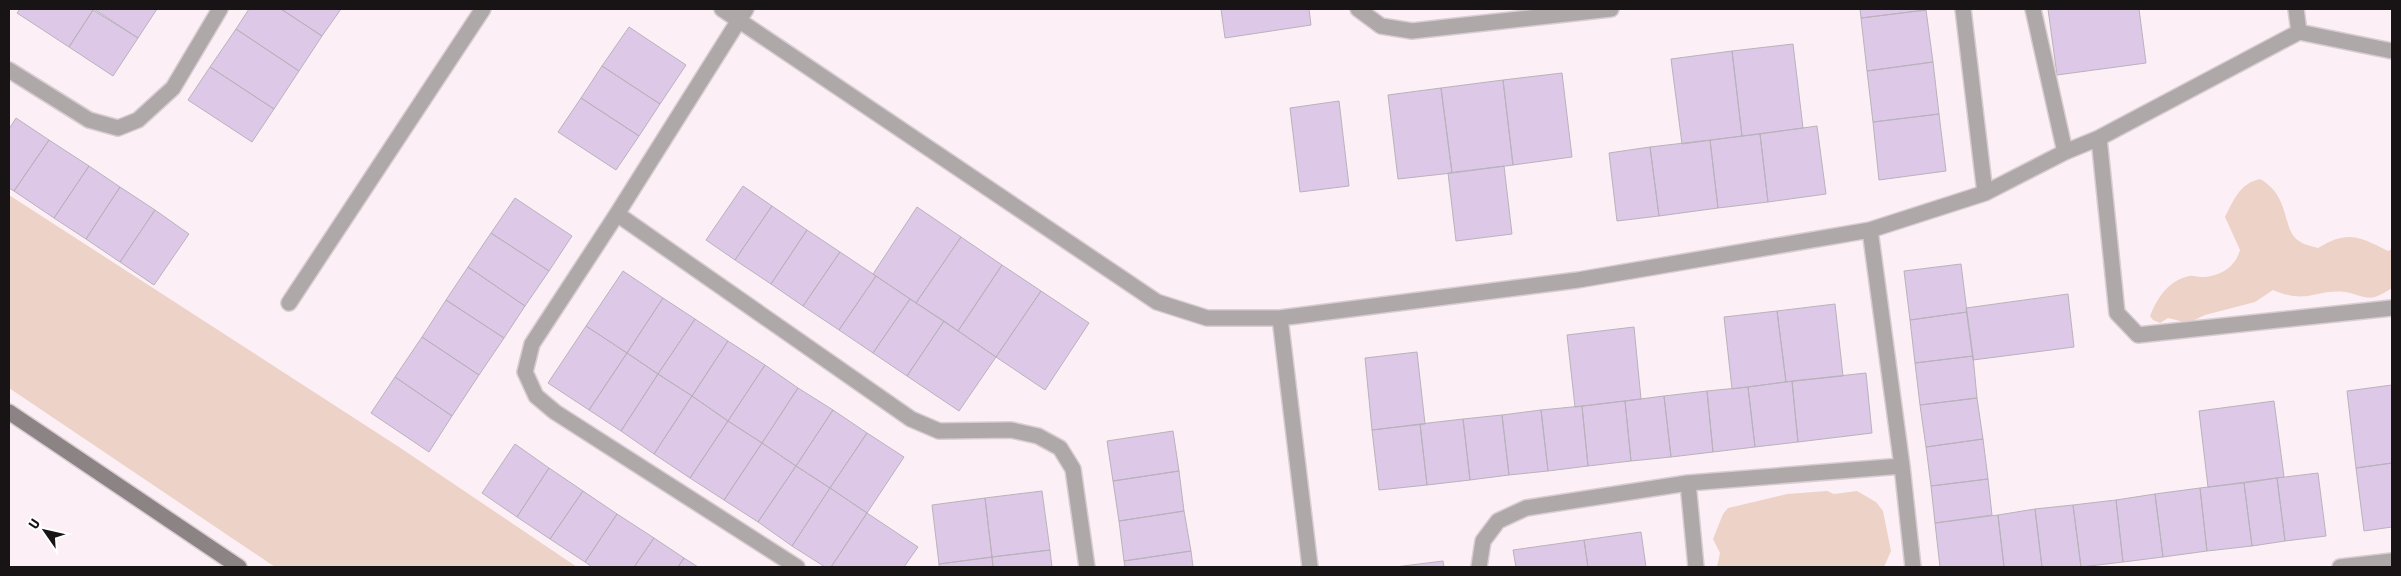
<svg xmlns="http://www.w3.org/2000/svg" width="2401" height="576" font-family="'Asap Condensed',sans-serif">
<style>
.green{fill:#edd2c8}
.building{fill:#dec8e7;stroke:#b9b2bc}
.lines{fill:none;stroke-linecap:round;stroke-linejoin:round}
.minor-casing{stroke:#d8cdd2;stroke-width:18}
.secondary-casing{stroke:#d8cdd2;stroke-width:18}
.minor{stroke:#aea8a8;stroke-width:15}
.secondary{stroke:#8c8384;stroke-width:15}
</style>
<rect width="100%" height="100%" fill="#fcf0f6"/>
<!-- green -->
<path class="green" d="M2260 179C2292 197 2281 230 2299 241 2304 245 2312 246 2318 248 2347 230 2359 236 2388 251L2392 249V288C2387 291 2381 295 2375 297 2367 300 2354 293 2345 292 2315 289 2308 305 2273 290L2255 302 2205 315 2188 323 2168 318 2160 323 2153 320 2150 316C2157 298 2169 280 2189 276 2193 275 2198 277 2201 277 2219 277 2235 268 2240 250L2225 217C2233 201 2240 183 2260 179Z
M9 195 399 447 577 567H275L9 388Z
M1827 491 1834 494 1857 491 1876 502 1883 511 1891 551 1884 567H1717L1720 553 1713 539 1723 514 1728 508 1787 494Z"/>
<!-- building -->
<path class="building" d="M20 9H92L93 10 69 47 17 13Z
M94 9H157L138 38Z
M249 9H281L322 36 299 71 236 29Z
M281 9H341L322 36Z
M1221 9H1309L1311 25 1225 38Z
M1860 9H1926V10L1861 18Z
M2048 9H2139L2146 63 2057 75Z
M93 10 138 38 113 76 69 47Z
M1926 10 1933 62 1867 71 1861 18Z
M629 27 686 65 660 104 602 66Z
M236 29 299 71 274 109 210 67Z
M1793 44 1803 128 1742 136 1732 51Z
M1732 51 1742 136 1682 144 1671 59Z
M1933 62 1939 114 1873 122 1867 71Z
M602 66 660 104 639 136 581 98Z
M210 67 274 109 252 142 188 100Z
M1562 73 1572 157 1513 165 1503 80Z
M1503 80 1513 165 1452 173 1441 88Z
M1441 88 1452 173 1398 179 1388 95Z
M581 98 639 136 616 170 558 132Z
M1339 101 1349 186 1300 192 1290 108Z
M1939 114 1946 171 1879 180 1873 122Z
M16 118 49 140 14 191 9 188V129Z
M1817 126 1826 194 1768 202 1760 134Z
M1760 134 1768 202 1718 208 1710 140Z
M49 140 89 166 54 218 14 191Z
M1710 140 1718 208 1659 216 1650 147Z
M1650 147 1659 216 1617 221 1609 153Z
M89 166 120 187 86 239 54 218Z
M1504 166 1512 234 1456 241 1448 173Z
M743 186 772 206 735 260 706 240Z
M120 187 155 210 120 262 86 239Z
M515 198 572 236 549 271 491 233Z
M772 206 807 230 771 284 735 260Z
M917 207 961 237 916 303 873 274Z
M155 210 189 234 154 285 120 262Z
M807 230 840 252 803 306 771 284Z
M491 233 549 271 525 306 468 267Z
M961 237 1002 265 958 331 916 303Z
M840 252 876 276 839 330 803 306Z
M1961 264 1967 312 1910 320 1904 271Z
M1002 265 1041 291 996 357 958 331Z
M468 267 525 306 504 338 446 300Z
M623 271 663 298 627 353 586 326Z
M876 276 910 299 873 353 839 330Z
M1041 291 1089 323 1045 390 996 357Z
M2068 294 2074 347 1973 360 1966 308Z
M663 298 695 319 658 374 627 353Z
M910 299 944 321 907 376 873 353Z
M446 300 504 338 479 375 422 337Z
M1835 304 1843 376 1786 382 1777 311Z
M1777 311 1786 382 1732 389 1724 317Z
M1967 312 1973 356 1915 363 1910 320Z
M695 319 728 341 692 396 658 374Z
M944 321 996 357 959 411 907 376Z
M586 326 627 353 589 410 548 383Z
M1634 327 1641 399 1575 407 1567 335Z
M422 337 479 375 452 416 395 377Z
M728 341 765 365 728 421 692 396Z
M1417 352 1425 424 1372 430 1365 358Z
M627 353 658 374 621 431 589 410Z
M1973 356 1977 398 1920 405 1915 363Z
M765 365 798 388 762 443 728 421Z
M1866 373 1872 433 1798 442 1792 381Z
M658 374 692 396 654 454 621 431Z
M395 377 452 416 429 452 371 413Z
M1792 381 1798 442 1755 447 1748 387Z
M2392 385V463L2356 468 2347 391Z
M1748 387 1755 447 1713 452 1707 391Z
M798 388 833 410 796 466 762 443Z
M1707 391 1713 452 1671 457 1664 396Z
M692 396 728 421 690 478 654 454Z
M1664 396 1671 457 1631 461 1625 401Z
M1977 398 1983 439 1926 447 1920 405Z
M1625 401 1631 461 1588 466 1582 406Z
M2274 401 2284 477 2208 487 2199 411Z
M1582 406 1588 466 1548 471 1541 410Z
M833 410 867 433 830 488 796 466Z
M1541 410 1548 471 1509 475 1502 415Z
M1502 415 1509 475 1470 480 1463 419Z
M1463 419 1470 480 1427 485 1420 424Z
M728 421 762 443 724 500 690 478Z
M1420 424 1427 485 1379 490 1372 430Z
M1173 431 1179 471 1113 481 1107 441Z
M867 433 904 457 867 513 830 488Z
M1983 439 1988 479 1931 486 1926 447Z
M762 443 796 466 758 522 724 500Z
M515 444 549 468 517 517 482 493Z
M2392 463V527L2364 531 2356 468Z
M796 466 830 488 792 546 758 522Z
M549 468 583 491 550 539 517 517Z
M1179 471 1184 511 1119 521 1113 481Z
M2318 473 2326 536 2285 541 2277 478Z
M2277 478 2285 541 2252 546 2244 483Z
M1988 479 1992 515 1935 523 1931 486Z
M2244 483 2252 546 2207 551 2200 488Z
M830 488 867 513 831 567H825L792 546Z
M2200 488 2207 551 2163 557 2155 494Z
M583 491 617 514 585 562 550 539Z
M1042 491 1050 550 992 557 985 498Z
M2155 494 2163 557 2123 562 2116 500Z
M985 498 992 557 939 564 932 505Z
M2116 500 2123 562 2081 567 2073 505Z
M2073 505 2081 567H2042L2035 509Z
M2035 509 2042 567H2004L1998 515Z
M1184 511 1191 551 1124 561 1119 521Z
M867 513 918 547 904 567H831Z
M617 514 654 538 634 567H592L585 562Z
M1998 515 2004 567H1940L1935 523Z
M1641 532 1646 567H1588L1584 540Z
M654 538 684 558 678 567H634Z
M1584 540 1588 567H1516L1513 550Z
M1050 550 1052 567H993L992 557Z
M1191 551 1193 567H1125L1124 561Z
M992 557 993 567H939V564Z
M684 558 698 567H678Z
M1443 561 1444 567H1395Z"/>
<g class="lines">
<defs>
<path id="minor" d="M722 9 1157 302 1207 318H1280L1578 280 1870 230
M746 9 617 214 532 344 525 372 536 396 555 412 797 567
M1358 9 1381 26 1412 31 1611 9
M1963 9 1985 193
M2033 9 2065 152
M2299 32 2392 51
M9 70 89 120 118 128 138 120 173 88 220 9
M2099 138 2117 313 2138 335 2392 308
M617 214 911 419 939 431 1011 430 1038 436 1060 448 1073 469 1087 567
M289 303 483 9
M1280 318 1310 567
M1688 483 1696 567
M1479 567 1483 541 1498 521 1526 508 1688 483 1902 466
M1913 567 1902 466 1870 230 1985 193 2065 152 2099 138 2299 32 2296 9
M2340 567 2392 561"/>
<path id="secondary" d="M9 412 239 567"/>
</defs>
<!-- minor casing -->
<use href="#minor" class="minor-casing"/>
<!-- secondary casing -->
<use href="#secondary" class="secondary-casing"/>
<!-- minor -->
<use href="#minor" class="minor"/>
<!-- secondary -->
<use href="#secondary" class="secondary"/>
</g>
<!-- border -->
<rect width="2401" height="576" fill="none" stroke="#181416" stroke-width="20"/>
<!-- north arrow -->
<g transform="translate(45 531) rotate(304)" stroke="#ffffff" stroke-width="4" paint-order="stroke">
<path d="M0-4L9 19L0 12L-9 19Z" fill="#181416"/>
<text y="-8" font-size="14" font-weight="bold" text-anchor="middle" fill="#181416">U</text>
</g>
</svg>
